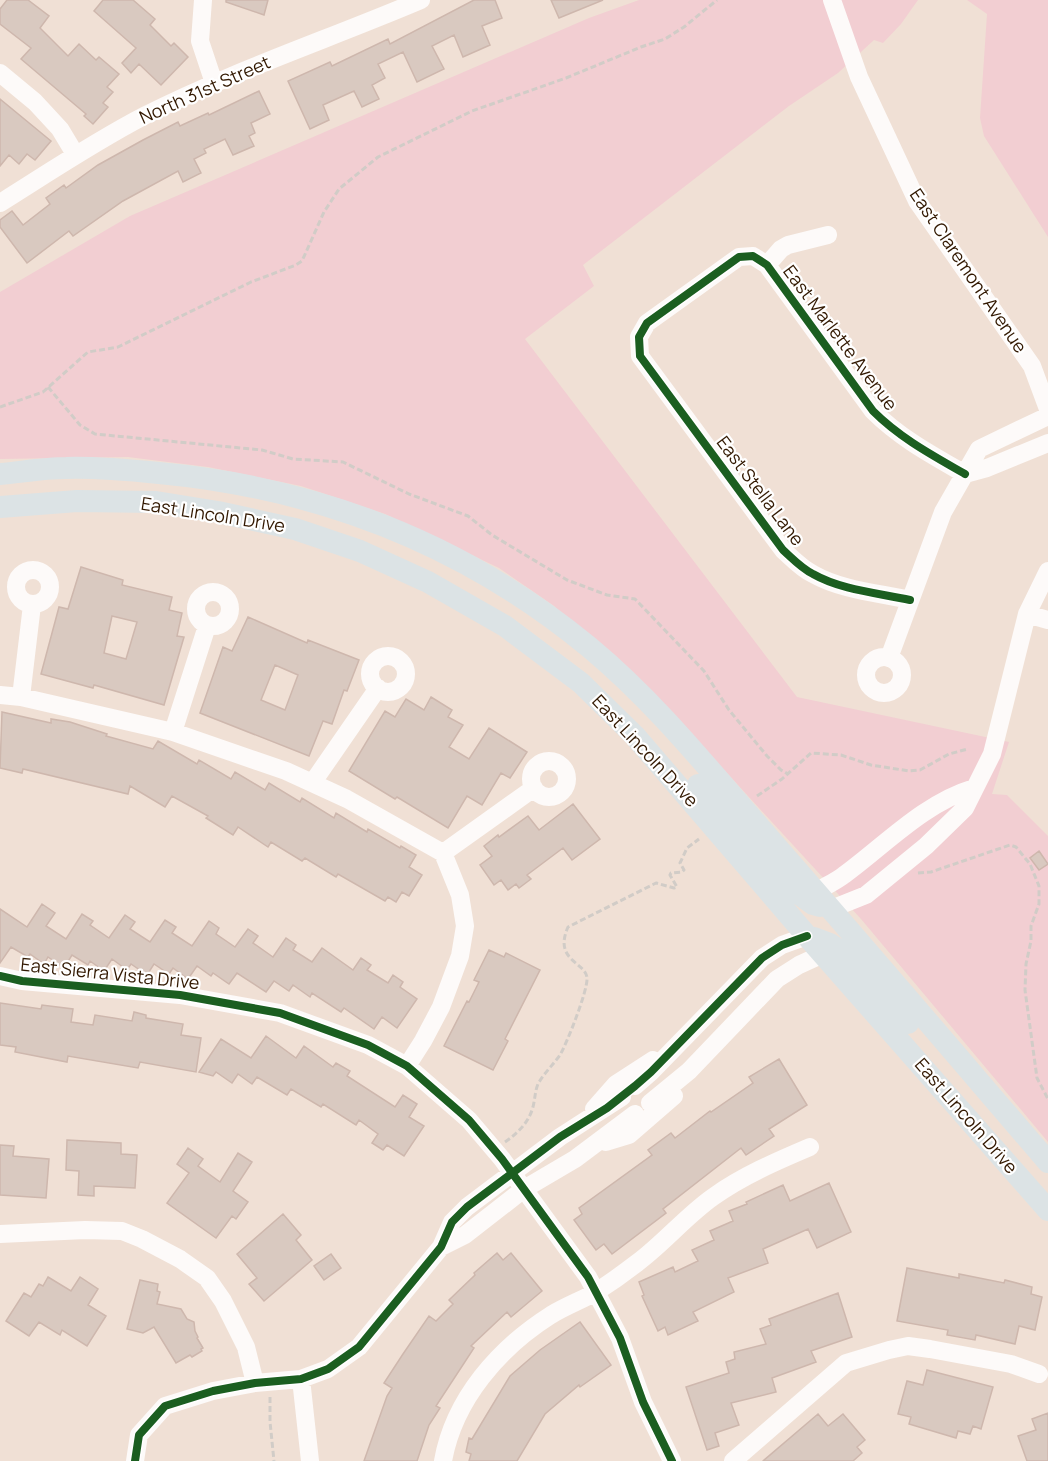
<svg xmlns="http://www.w3.org/2000/svg" width="1048" height="1461" font-family="Manrope,sans-serif">
<style>
.green{fill:#f2ced2}
.building{fill:#d9c9c0;stroke:#ceb7ad;stroke-width:1.5;fill-rule:evenodd}
.lines{fill:none;stroke-linecap:round;stroke-linejoin:round}
.path{stroke:#d1ccc7;stroke-width:3;stroke-dasharray:6 3;stroke-linecap:butt}
.minor{stroke:#fdfaf9;stroke-width:18}
.major{stroke:#dce3e5;stroke-width:22}
.cycleway-casing{stroke:#fff;stroke-width:11}
.cycleway{stroke:#1b5e20;stroke-width:8}
.labels{text-anchor:middle;stroke-width:4.5;stroke-linejoin:round;paint-order:stroke}
.street-label{font-size:18px;fill:#321801;stroke:#fff}
</style>
<rect width="100%" height="100%" fill="#f0e0d5"/>
<!-- green -->
<path class="green" d="M639 0H918L901 24 883 43 874 40 838 73 789 106 583 265 594 286 525 339 797 697 1009 742 992 794 1007 795 1048 836V1142L861 919 726 772 554 606 499 568 385 514 301 486 208 467 128 457 0 459V292L130 216 589 18Z
M967 0H1048V237L984 136 980 118 987 14Z"/>
<!-- building -->
<path class="building" d="M7 0H28L49 16 40 28 68 56 79 44 96 60 99 57 119 74 107 87 113 92 103 103 108 107 93 124 84 116 86 114 21 59 31 48 0 24V9Z
M103 0H133L155 19 150 25 171 46 174 43 188 57 161 85 139 64 131 73 122 63 136 48 94 11Z
M226 0H268L264 15 226 2Z
M474 0H495L502 18 482 26 490 45 463 57 454 35 432 46 444 69 417 82 403 52 378 64 385 78 372 85 379 99 362 107 354 91 323 105 329 120 310 129 288 81 330 62 332 66 388 39 390 44Z
M551 0H603L559 18Z
M259 91 270 114 251 123 255 133 249 136 254 146 233 155 225 139 204 149 206 153 194 159 201 173 183 182 178 171 123 201 73 236 69 231 27 263 0 227V220L12 211 23 225 50 204 46 198 64 185 66 188 98 165 143 140 178 122 180 126 208 113 209 115Z
M0 99 51 141 35 160 27 154 19 164 9 155 0 166Z
M81 567 123 580 122 585 172 597 169 610 182 613 177 636 184 637 164 705 94 685 93 688 41 674 59 607 68 609ZM112 616 137 622 126 659 104 653Z
M248 617 307 643 308 640 359 660 347 691 344 690 332 724 323 721 309 756 200 713 223 647 232 651ZM275 665 298 675 285 710 261 700Z
M431 697 452 710 448 717 463 725 449 747 469 759 489 728 527 752 510 778 501 773 482 805 467 796 448 828 397 797 395 799 349 771 385 711 395 717 406 699 424 710Z
M2 712 51 723V719L70 722 107 734 106 736 153 749 158 741 197 764 199 760 231 779 235 772 265 790 269 783 300 802 302 798 334 818 336 813 367 832 368 829 400 848 401 846 416 855 409 867 422 875 409 896 402 892 396 902 388 897 385 901 338 874 336 877 305 858 302 861 271 842 268 847 238 827 233 835 206 818 208 816 172 796 165 807 130 786 128 794 23 769 22 773 0 768Z
M573 804 600 839 572 860 563 848 527 875 531 879 519 888 516 884 508 890 501 880 494 885 480 865 492 856 484 846 498 835 499 837 528 816 539 830Z
M1039 851 1048 864 1039 870 1030 858Z
M42 904 55 913 46 926 66 939 82 914 93 921 90 925 109 938 125 915 135 922 130 929 150 942 165 920 176 927 172 933 192 946 209 921 219 928 216 934 235 947 248 929 258 936 253 943 273 957 286 938 296 945 293 950 312 962 322 948 353 970 361 958 371 965 367 970 388 983 393 975 403 982 400 987 417 999 397 1028 382 1017 374 1029 344 1008 341 1012 312 993 310 997 293 985 289 991 274 981 266 992 237 973 229 984 213 973 211 976 197 966 188 979 173 968 169 974 154 964 147 975 131 964 127 970 112 959 104 971 90 961 88 965 72 955 64 968 48 957 44 964 30 954 28 957 11 947 0 963V909L27 927Z
M489 950 504 957 506 953 540 970 505 1039 508 1041 493 1070 444 1046 467 1001 469 1002 479 982 474 980Z
M0 1003 41 1009 42 1005 73 1009 71 1022 93 1025 95 1015 132 1021 134 1012 146 1015V1018L183 1024 181 1035 201 1038 196 1072 140 1062 138 1068 68 1056 67 1062 15 1052 16 1047 0 1045Z
M266 1036 296 1058 304 1046 333 1067 336 1063 350 1071 347 1076 395 1107 403 1095 417 1104 409 1117 424 1126 404 1156 387 1145 383 1150 372 1143 378 1134 359 1120 356 1125 323 1104 321 1107 291 1089 287 1095 257 1077 252 1084 238 1074 232 1083 216 1072 213 1076 199 1072 221 1039 251 1058Z
M779 1059 807 1105 769 1129 774 1136 746 1155 741 1148 663 1209 666 1213 612 1254 604 1244 596 1250 574 1220 582 1214 579 1208 652 1155 648 1150 671 1133 675 1138 710 1111 711 1112 753 1083 749 1077Z
M67 1140 121 1143V1154L137 1155 135 1188 94 1186V1196L78 1195 79 1171 66 1170Z
M0 1145 14 1146 13 1156 49 1159 46 1198 0 1195Z
M188 1148 203 1159 198 1166 220 1182 238 1153 252 1162 233 1191 248 1202 236 1219 232 1216 216 1238 167 1203 189 1173 177 1164Z
M829 1183 851 1232 817 1248 808 1229 763 1249 768 1263 728 1278 734 1292 693 1312 698 1321 668 1335 665 1327 658 1331 642 1296 644 1295 639 1282 673 1267 675 1272 698 1261 692 1250 714 1240 710 1231 733 1221 729 1211 747 1204 746 1202 783 1185 790 1201Z
M283 1214 301 1235 296 1240 312 1260 264 1301 249 1284 257 1278 237 1254Z
M497 1253 503 1260 511 1253 542 1291 511 1317 507 1312 471 1346 474 1348 436 1406 440 1408 429 1425 417 1461H364L387 1396 392 1388 384 1383 403 1354 429 1316 436 1321 453 1304 449 1300 475 1275 474 1273Z
M331 1254 341 1268 324 1280 314 1266Z
M907 1268 959 1278V1274L1004 1283 1005 1280 1032 1287 1031 1294 1042 1297 1035 1330 1019 1326 1015 1344 976 1335 975 1340 947 1335 948 1330 897 1321Z
M48 1277 71 1291 80 1277 98 1289 88 1305 106 1316 87 1346 62 1330 60 1335 39 1322 29 1336 6 1321 24 1293 31 1297 39 1284 43 1286Z
M140 1280 158 1284 157 1291 160 1292 157 1304 181 1309 187 1319 194 1322 195 1331 198 1337 197 1338 203 1348 201 1349 202 1351 192 1357 190 1355 176 1363 154 1327 143 1333 127 1329Z
M838 1293 852 1337 811 1351 816 1362 772 1378 776 1392 731 1403 739 1425 715 1433 719 1446 707 1450 686 1387 729 1373 726 1362 735 1359 734 1352 766 1344 760 1329 771 1325 769 1319Z
M580 1322 611 1365 580 1387 579 1385 545 1414 517 1461H469L471 1454 466 1452 469 1438 472 1439 510 1376 540 1350Z
M927 1370 993 1387 981 1429 973 1426 970 1434 958 1431 956 1438 909 1424 911 1417 898 1414 907 1381 923 1385Z
M1048 1413V1461H1027L1018 1436 1036 1430 1032 1419Z
M818 1414 828 1426 843 1414 865 1440 857 1447 862 1453 853 1461H763Z"/>
<g class="lines">
<!-- path -->
<path class="path" d="M48 387 80 425 95 434 262 450 293 459 343 462 409 494 468 516 492 535 567 580 607 595 635 599 704 671 729 710 767 756 781 770 788 774
M0 407 43 392 88 352 118 347 251 282 296 265 302 261 324 212 339 189 378 157 472 111 566 78 641 47 665 39 684 27 717 0
M757 796 782 779 811 753 841 755 871 765 909 771 920 770 949 754 968 749
M918 873 931 872 1010 845 1016 847 1030 864 1039 886V904L1031 926V941L1026 964 1025 990 1037 1078 1048 1099
M505 1142C518 1133 529 1122 533 1107 535 1099 535 1091 538 1084 544 1073 553 1065 560 1055 567 1043 588 990 587 978 586 962 553 961 568 927L656 883 674 888 677 887 670 875 671 873 682 872 684 870 680 863 687 848 699 839
M270 1397V1422L274 1461"/>
<!-- minor -->
<path class="minor" d="M203 0 200 41 214 83
M832 0 859 77 917 201 1032 366 1048 409
M0 73 35 102 60 129 75 154
M0 203C48 173 94 142 144 116 233 71 329 39 421 0
M767 265 781 249 788 245 828 235
M965 474 987 468 1048 443
M16 587a17 17 0 1 1 34 0a17 17 0 1 1-34 0Z
M196 609a17 17 0 1 1 34 0a17 17 0 1 1-34 0Z
M910 600C878 593 841 590 813 574 801 568 793 559 783 550L640 356 639 337 647 323 739 257 753 256 767 265 873 411C900 438 932 455 965 474
M1027 614 1048 620
M370 674a18 18 0 1 1 36 0a18 18 0 1 1-36 0Z
M866 675a18 18 0 1 1 36 0a18 18 0 1 1-36 0Z
M889 658 943 512 979 449 1048 416
M0 695 21 697 173 732 286 771 347 799 443 853 460 895 465 926 460 956 441 1007 423 1041 407 1066
M21 697 32 605
M173 732 207 626
M531 779a18 18 0 1 1 36 0a18 18 0 1 1-36 0Z
M313 782 378 688
M443 853 534 788
M816 892C825 886 835 882 844 875 885 845 924 803 974 788
M831 909 866 895 926 846 965 808 992 754 1027 614 1048 571
M0 976 22 981 180 995 280 1013 368 1045 407 1066 469 1120 502 1159 588 1277 620 1338 643 1402 672 1461
M635 1086 651 1072 762 958 782 945 807 936
M650 1103 689 1071 777 979 799 965 823 954
M594 1109 616 1084 653 1060
M606 1142 629 1135 674 1096
M0 1234 85 1230 122 1231 142 1239 180 1259 207 1278 223 1301 246 1347 255 1383
M441 1247 465 1235 524 1189 575 1159 635 1114
M301 1379 310 1461
M135 1461 139 1435 165 1406 213 1391 255 1383 301 1379 328 1369 359 1347 441 1247 452 1222 467 1207 560 1137 622 1097
M443 1461C454 1399 499 1348 551 1315 566 1306 582 1300 596 1292 610 1283 624 1273 637 1263 664 1243 686 1216 713 1197 742 1176 777 1161 810 1147
M733 1461 846 1363 889 1350 908 1346 930 1349 1011 1364 1039 1374"/>
<!-- major -->
<path class="major" d="M0 474C22 472 44 468 66 468 97 467 128 470 159 473 319 488 464 544 589 647 659 705 715 777 775 845 867 950 957 1056 1048 1162
M0 507 77 501 156 502 218 512 295 529 360 551 428 582 505 626 581 683 635 736 807 936 1048 1210
M698 785 787 885 813 904 820 906
M814 938 830 944 849 957 908 1023"/>
<defs>
<path id="cycleway" d="M910 600C878 593 841 590 813 574 801 568 793 559 783 550L640 356 639 337 647 323 739 257 753 256 767 265 873 411C900 438 932 455 965 474
M0 976 22 981 180 995 280 1013 368 1045 407 1066 469 1120 502 1159 588 1277 620 1338 643 1402 672 1461
M135 1461 139 1435 165 1406 213 1391 255 1383 301 1379 328 1369 359 1347 441 1247 452 1222 467 1207 560 1137 607 1108 635 1086 651 1072 762 958 782 945 807 936"/>
</defs>
<!-- cycleway casing -->
<use href="#cycleway" class="cycleway-casing"/>
<!-- cycleway -->
<use href="#cycleway" class="cycleway"/>
</g>
<g class="labels">
<!-- street labels -->
<g class="street-label">
<text transform="translate(205 90) rotate(-24)" y="6">North 31st Street</text>
<text transform="translate(968 271) rotate(56)" y="6">East Claremont Avenue</text>
<text transform="translate(840 338) rotate(53)" y="6">East Marlette Avenue</text>
<text transform="translate(760 491) rotate(53)" y="6">East Stella Lane</text>
<text transform="translate(213 515) rotate(9)" y="6">East Lincoln Drive</text>
<text transform="translate(645 751) rotate(47)" y="6">East Lincoln Drive</text>
<text transform="translate(110 974) rotate(6)" y="6">East Sierra Vista Drive</text>
<text transform="translate(966 1116) rotate(49)" y="6">East Lincoln Drive</text>
</g>
</g>
</svg>
